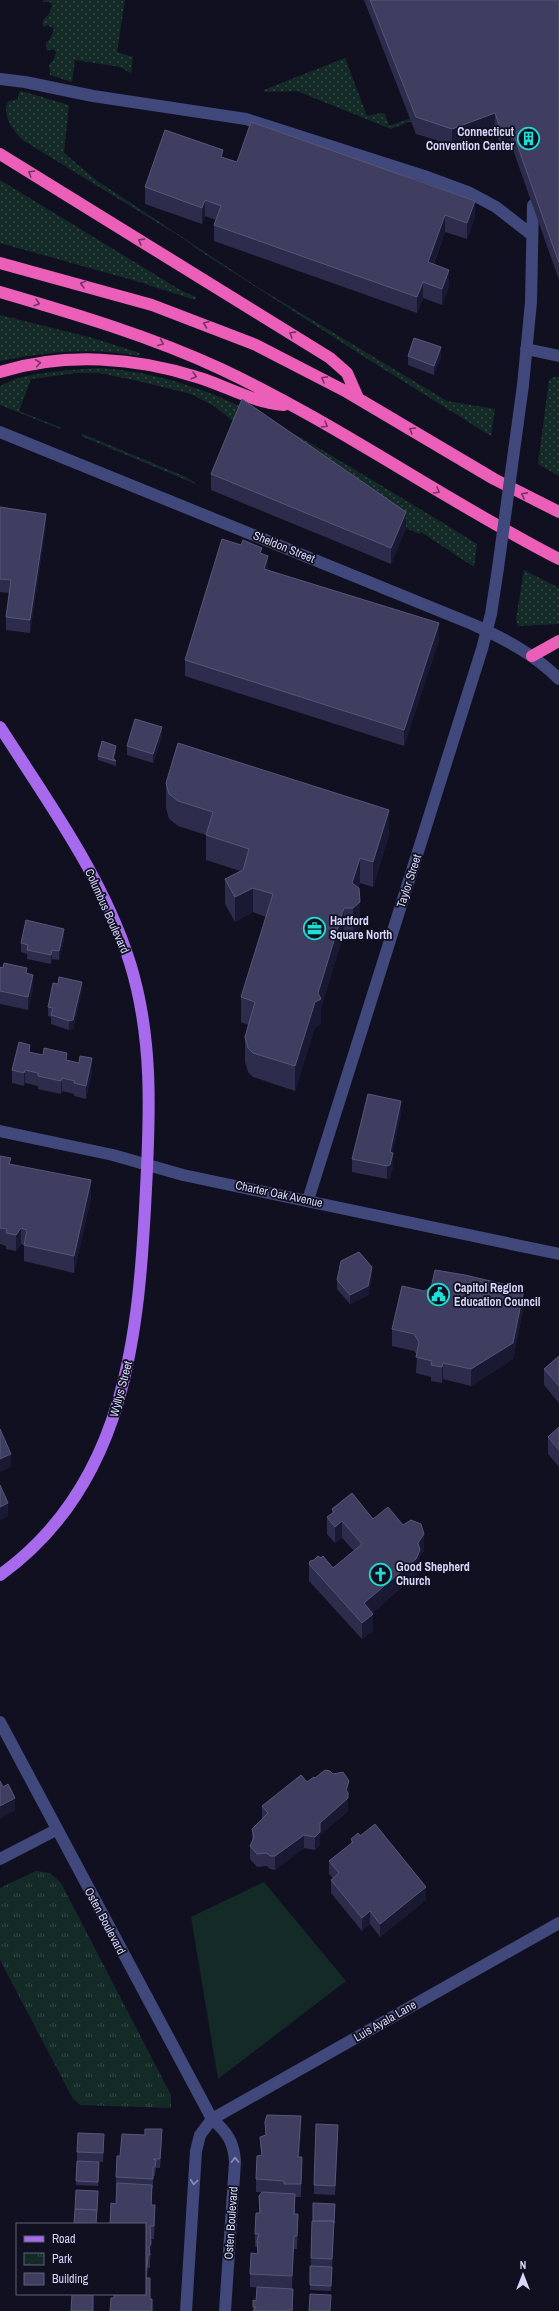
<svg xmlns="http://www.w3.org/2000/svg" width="559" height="2311" font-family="'Archivo Narrow',sans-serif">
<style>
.grass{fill:url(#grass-dots)}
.park{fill:url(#park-tufts)}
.garden{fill:#142a26}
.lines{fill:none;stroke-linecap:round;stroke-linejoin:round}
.minor{stroke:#41487b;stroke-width:12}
.major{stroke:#a76aed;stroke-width:12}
.highway{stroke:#ec5fb8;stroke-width:12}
.minor-bridge{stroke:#41487b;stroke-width:12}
.wall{fill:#2d2c4d}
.shaded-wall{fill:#1a1934}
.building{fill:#3f3e60;stroke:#575678}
.oneway{stroke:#743465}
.oneway2{stroke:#8c90ba}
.labels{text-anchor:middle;stroke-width:3.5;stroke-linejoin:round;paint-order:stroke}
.poi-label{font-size:12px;font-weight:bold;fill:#d6d7fa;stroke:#111021;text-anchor:start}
.street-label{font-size:12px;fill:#d6d7fa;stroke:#111021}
</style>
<defs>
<pattern id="grass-dots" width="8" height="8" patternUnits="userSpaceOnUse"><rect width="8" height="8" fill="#142a26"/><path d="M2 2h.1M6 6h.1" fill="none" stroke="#354846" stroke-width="1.8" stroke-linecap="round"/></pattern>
<pattern id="park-tufts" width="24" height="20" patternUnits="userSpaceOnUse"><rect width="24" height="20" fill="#142a26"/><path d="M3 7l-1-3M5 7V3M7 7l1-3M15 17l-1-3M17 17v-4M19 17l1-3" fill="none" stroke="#354846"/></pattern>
</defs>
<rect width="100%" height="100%" fill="#111021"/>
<!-- grass -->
<path class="grass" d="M43 0H125L117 52 133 57 131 73 120 67 75 60 72 82 50 75 49 65 54 59 56 52 53 49 47 51 46 43 50 39 54 29 48 25 43 27V20L49 14 52 6 50 2H43Z
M345 58 367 116 381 113 385 114 389 126 411 118 412 121 391 129 297 91 265 92 264 90Z
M21 91 69 105 64 153 96 180 259 288 447 401 495 409 491 436 366 358 197 249 184 239 21 139C12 128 2 115 8 101L18 99 19 92Z
M0 180 182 291 196 297 195 300 136 281 0 243Z
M0 315 93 338 140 353 138 356C91 347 47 352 0 361Z
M98 368C192 373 273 420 352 468 394 493 435 518 477 544L474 567 421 532 420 534 406 528 242 416 238 425 214 406 191 394 134 380 99 373H76L31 379 19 411 62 428 60 429 0 405V387C18 372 74 370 98 368Z
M554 377H559V476L538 464 549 380Z
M83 434 186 477 198 485 81 436Z
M524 570 559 588V624L518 626 516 619Z"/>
<!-- park -->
<path class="park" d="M36 1871 50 1873 61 1883 171 2095V2108L81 2105 73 2099 0 1960V1888Z"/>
<!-- garden -->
<path class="garden" d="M264 1882 346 1981 218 2079 191 1917Z"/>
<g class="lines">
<!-- minor -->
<path class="minor" d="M0 79 25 82 93 96 246 119 424 176 470 193 496 207 532 235
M526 349 559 356
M523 385 531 302 533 205
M0 432 472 624C503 638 534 654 559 679
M0 1131 113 1155 183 1175 559 1254
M308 1200 482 649 491 614 498 568
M0 1722 212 2119C227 2132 234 2142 235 2162L225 2311
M0 1859 56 1830
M186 2311 196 2151 200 2135 212 2119 559 1923"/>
<!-- major -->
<path class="major" d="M0 727C48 802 103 877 130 963 153 1037 150 1112 146 1189 139 1332 127 1484 0 1575"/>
<!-- highway -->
<path class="highway" d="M0 154 330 358 347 373 358 398
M0 263 152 305 256 345 347 392 494 479 559 512
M0 292C75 314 150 336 221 369 338 424 444 500 559 559
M0 372C65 352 136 357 200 378 228 387 255 403 284 405
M532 656 559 641"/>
<!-- minor-bridge -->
<path class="minor-bridge" d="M498 568 523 385"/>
</g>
<!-- wall -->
<path class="wall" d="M364 0H559V280L511 144 501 147 495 129 452 145 416 134Z
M223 157 237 162 475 217 467 239 445 232 434 264 449 286 442 305 423 298 417 313 214 241V225L216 220 205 216 202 224 145 204V187Z
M408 356 441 357 434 375 408 365Z
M211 474 406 528 391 564 211 490Z
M0 507 46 527 30 633 6 630V617L9 593 0 592Z
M262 554 268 570 439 640 404 746 185 676V660Z
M162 736 153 763 127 755V746Z
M116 751 114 759 116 761V766L98 760V756Z
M166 783 389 835 373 887 360 883 358 888 360 927 353 933H344L321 1008V1024L315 1027 295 1091 253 1077 248 1072 245 1062V1037L248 1025 241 1022V997L266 917 253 912 235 922 225 904V879L240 871 206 860V835L178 826 169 819 166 808Z
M64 939 59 960 52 959 51 964 27 959V954L21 952V943Z
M0 967 27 973 33 988 28 1010 0 1004Z
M82 991 73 1029 69 1030 51 1024V1017L48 1016V1007Z
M30 1053 67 1060 92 1071 86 1099 74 1096V1094L62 1091 61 1094 38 1089V1086L25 1083 24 1086 12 1083V1070Z
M401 1114 392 1153 393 1166 390 1178 387 1179 352 1172V1159Z
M0 1156 11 1165 91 1197 74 1273 24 1261V1245L21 1244 16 1251 6 1249V1246L0 1244Z
M372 1276 368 1295 350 1304 337 1289V1280Z
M424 1291 524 1306 513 1359 471 1386 443 1379 442 1383 431 1381V1377L416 1373 417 1355 414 1351 392 1346V1329Z
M559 1356V1403L544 1385V1369Z
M559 1427V1467L548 1454V1437Z
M332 1509 373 1519 424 1551 420 1556V1566L416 1575 372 1613 373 1631 362 1639 309 1581V1564L314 1560 321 1558 333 1568 354 1551 342 1538 335 1543 327 1534V1517L332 1514Z
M315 1778 349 1794 348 1796V1811L320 1835V1845L315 1850 304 1848 275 1870 270 1869 267 1866 257 1867 250 1859V1846L252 1842V1829L262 1819V1806Z
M360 1836 426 1900 380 1937 370 1924 362 1931 331 1893V1880L333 1878 329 1874V1861L351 1844V1839Z
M265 2122 301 2129 299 2157H302L301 2197H295V2214L298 2227 297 2249H294L292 2289 293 2302V2311H253V2300L256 2301 271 2288 250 2287V2274L257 2253V2247H255V2234L259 2213V2196L262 2192H256V2179L261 2155 260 2137 265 2136Z
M338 2134 335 2195 314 2194V2185Z
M162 2138 160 2168H156L155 2176H153V2188H152V2205L155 2218 154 2239H151V2257L150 2259V2268H148L147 2278 150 2299 152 2311 114 2298 145 2294V2224L116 2204 117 2187H116V2177L120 2156Z
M104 2143 103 2162 77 2161V2152Z
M77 2161 99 2162 98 2186 76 2185Z
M335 2204 331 2291 310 2290 312 2221Z"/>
<!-- shaded-wall -->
<path class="shaded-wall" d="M495 113V129L452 145V129Z
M511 127V144L501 147V131Z
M223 150V166L221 157Z
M205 200V216L202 224V208Z
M475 201V217L467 239V223Z
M445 215V232L428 279V262Z
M449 270V286L442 305V289Z
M423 282V298L417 313V297Z
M441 347V357L434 375V366Z
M406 512V528L391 564V548Z
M46 514V527L30 633V620Z
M268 556V573L264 569Z
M439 623V640L404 746V730Z
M162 727V736L153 763V754Z
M116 746V751L113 760V758Z
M389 810V835L373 887V862Z
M360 858V883L352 908V883Z
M253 888V912L235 922V897Z
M360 902V927L353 933V908Z
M344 908V933L321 1008V1024L315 1027 295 1091V1066Z
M64 929V939L59 960V951Z
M52 950V959L51 964V955Z
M33 975V988L28 1010V997Z
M82 982V991L73 1029 69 1030V1021Z
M92 1058V1071L86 1099V1086Z
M25 1070V1083L24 1086V1073Z
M62 1078V1091L61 1094V1081Z
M401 1101V1114L390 1165V1152Z
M393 1153V1166L390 1178 387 1179V1166Z
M91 1180V1197L74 1273V1256Z
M21 1228V1244L16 1251V1235Z
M372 1267V1276L368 1295 350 1304V1295Z
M524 1289V1306L513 1359 471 1386V1369Z
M443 1363V1379L442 1383V1367Z
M11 1454V1467L0 1472V1459Z
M8 1503V1516L0 1520V1507Z
M342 1521V1538L335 1543V1527Z
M424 1534V1551L420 1556V1566L416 1575 364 1620V1603L418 1543Z
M373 1614V1631L362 1639V1623Z
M349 1781V1794L348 1796V1811L320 1835V1845L315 1850V1837L320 1823 346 1790Z
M15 1798V1811L0 1819V1806Z
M304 1835V1848L275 1870V1856Z
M426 1887V1900L380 1937V1924Z
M370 1911V1924L362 1931V1918Z
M301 2116V2129L298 2170V2157Z
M338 2125V2134L335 2195V2186Z
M155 2205V2218L154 2239V2226Z
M298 2214V2227L297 2249V2236Z
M294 2236V2249L292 2289V2276Z
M151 2244V2257L150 2259 149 2247Z"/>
<!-- building -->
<path class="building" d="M370 0H559V263L511 127 501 131 495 113 452 129 416 117Z
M251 122 475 201 467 223 445 215 428 262 449 270 442 289 423 282 417 297 214 225 221 206 205 200 202 208 145 187 165 130 223 150 221 157 237 162Z
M414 338 441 347 434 366 408 356Z
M242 399 406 512 391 548 211 474Z
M0 507 46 514 30 620 6 617 11 580 0 579Z
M222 539 241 545 243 540 262 548 260 553 268 556 264 569 439 623 404 730 185 660Z
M135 719 162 727 153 754 127 746Z
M102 741 116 746 113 758 116 761 98 756Z
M178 743 389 810 373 862 360 858 352 883 359 888 360 902 353 908H344L318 993 321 999 315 1002 295 1066 253 1053 248 1048 245 1037 255 1002 241 997 273 894 253 888 235 897 225 879 243 870 249 849 206 835 213 812 178 801 169 794 166 783Z
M26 920 64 929 59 951 52 950 51 955 27 950 28 945 21 943Z
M4 963 27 968 26 973 33 975 28 997 0 991V967L3 968Z
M59 977 82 982 73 1020 69 1021 51 1015 53 1008 48 1007 53 983 58 984Z
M19 1042 30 1045 29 1052 43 1055 44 1048 67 1053 66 1060 79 1063 80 1056 92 1058 86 1086 74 1083 75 1081 62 1078 61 1081 38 1076V1073L25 1070 24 1073 12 1070Z
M368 1094 401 1101 390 1152 393 1153 390 1165 387 1166 352 1159Z
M0 1156 11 1158 9 1164 91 1180 74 1256 24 1245 27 1230 21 1228 16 1235 6 1233 7 1229 0 1228Z
M359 1252 372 1267 368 1286 350 1295 337 1280 341 1261Z
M435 1270 465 1275 524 1289 513 1343 471 1369 443 1363 442 1367 431 1365 432 1361 416 1357 419 1342 414 1334 392 1329 402 1286 424 1291 431 1288Z
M559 1356V1386L544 1369Z
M559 1427V1450L548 1437Z
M0 1429 11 1454 0 1459Z
M0 1485 8 1503 0 1507Z
M352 1493 373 1519 388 1507 403 1525 411 1520 421 1524 424 1534 418 1543 420 1550 416 1559 364 1603 373 1614 362 1623 309 1564 310 1561 314 1560 318 1556 321 1558 323 1556 333 1568 362 1544 342 1521 335 1527 327 1517 334 1512 332 1509Z
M325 1770 330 1771 333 1774 343 1772 349 1781 346 1790 348 1793V1798L320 1823V1832L315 1837 304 1835 275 1856H270L267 1853 257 1854 250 1846 254 1837 252 1829 268 1813 262 1806 301 1775 307 1782 314 1777 315 1778Z
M0 1781 3 1787 8 1784 15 1798 0 1806Z
M375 1824 426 1887 380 1924 370 1911 362 1918 331 1880 339 1873 329 1861 353 1842 351 1839 358 1833 360 1836Z
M267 2115 301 2116 298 2157H302L301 2184H284V2181L256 2179 257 2156 262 2155 260 2137 266 2135 265 2122Z
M316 2124 338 2125 335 2186 314 2185Z
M145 2129H162L160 2159H153L156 2160 155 2167H153V2179L116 2177 117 2156H120L122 2134 145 2135Z
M78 2133 104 2134 103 2153 77 2152Z
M77 2161 99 2162 98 2182 76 2181Z
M117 2183 152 2185 151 2205H155L154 2226H150L151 2244 149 2247 150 2255H148L147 2267H145V2224H110L111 2203 116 2204Z
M76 2190 98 2191 97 2210 75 2209Z
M262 2192 295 2194 294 2214H298L297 2236H294L292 2276 250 2274 251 2253 258 2254 257 2240 259 2234H255L256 2213H260L259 2196Z
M313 2203 335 2204 334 2223V2221H313Z
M75 2209 97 2210 96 2224H74Z
M312 2221H334L332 2259 311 2258Z
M310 2266 332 2267 331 2286 310 2285Z
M145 2278H150V2299H152V2311H110L111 2298H114V2294H145Z
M257 2287 293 2289 292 2310H288V2311H253L256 2307H253V2300L256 2301Z
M72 2294H93V2311H71Z
M310 2294 331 2295 330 2311H309Z"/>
<!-- one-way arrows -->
<defs><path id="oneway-chevron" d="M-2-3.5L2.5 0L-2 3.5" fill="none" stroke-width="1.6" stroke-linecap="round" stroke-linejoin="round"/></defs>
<g class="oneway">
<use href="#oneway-chevron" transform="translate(31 173) rotate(-148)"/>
<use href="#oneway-chevron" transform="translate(141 241) rotate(-148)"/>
<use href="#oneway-chevron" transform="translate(83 284) rotate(-165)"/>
<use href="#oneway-chevron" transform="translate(37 303) rotate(16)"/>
<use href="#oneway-chevron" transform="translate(206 324) rotate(-159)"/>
<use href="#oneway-chevron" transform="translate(292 334) rotate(-148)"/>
<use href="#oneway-chevron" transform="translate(161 343) rotate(22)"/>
<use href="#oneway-chevron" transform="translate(38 363) rotate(-8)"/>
<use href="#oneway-chevron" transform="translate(194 376) rotate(16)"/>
<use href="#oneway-chevron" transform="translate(324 379) rotate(-152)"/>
<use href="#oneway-chevron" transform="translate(325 425) rotate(30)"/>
<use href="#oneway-chevron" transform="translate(412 430) rotate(-149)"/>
<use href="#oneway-chevron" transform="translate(437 491) rotate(31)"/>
<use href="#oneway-chevron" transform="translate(524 495) rotate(-152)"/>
</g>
<g class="oneway2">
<use href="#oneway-chevron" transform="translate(235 2160) rotate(-91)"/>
<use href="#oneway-chevron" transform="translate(194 2182) rotate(94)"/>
</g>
<!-- icons -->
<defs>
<symbol id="building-ring" viewBox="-11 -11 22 22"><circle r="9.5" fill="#111021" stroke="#1be0d5" stroke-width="1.5"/><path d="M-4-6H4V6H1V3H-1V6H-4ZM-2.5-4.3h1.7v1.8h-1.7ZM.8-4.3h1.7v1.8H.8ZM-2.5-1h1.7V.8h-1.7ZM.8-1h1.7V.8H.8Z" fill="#1be0d5"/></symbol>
<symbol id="office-ring" viewBox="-11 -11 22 22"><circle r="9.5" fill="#111021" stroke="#1be0d5" stroke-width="1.5"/><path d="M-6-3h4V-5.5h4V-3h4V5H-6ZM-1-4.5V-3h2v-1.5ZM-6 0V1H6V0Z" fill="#1be0d5"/></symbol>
<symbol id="civic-ring" viewBox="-11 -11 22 22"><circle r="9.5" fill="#111021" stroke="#1be0d5" stroke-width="1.5"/><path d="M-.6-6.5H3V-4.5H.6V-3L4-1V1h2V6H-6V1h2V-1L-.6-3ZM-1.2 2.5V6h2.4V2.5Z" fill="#1be0d5"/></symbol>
<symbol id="church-ring" viewBox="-11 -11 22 22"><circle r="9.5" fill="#111021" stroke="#1be0d5" stroke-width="1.5"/><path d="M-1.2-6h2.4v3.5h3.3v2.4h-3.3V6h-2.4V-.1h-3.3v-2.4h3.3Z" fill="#1be0d5"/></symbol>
</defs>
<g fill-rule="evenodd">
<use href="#building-ring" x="516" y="126" width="25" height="25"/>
<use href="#office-ring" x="302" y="916" width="25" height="25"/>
<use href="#civic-ring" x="426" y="1282" width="25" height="25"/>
<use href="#church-ring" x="368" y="1562" width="25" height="25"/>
</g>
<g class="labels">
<!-- poi labels -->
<g class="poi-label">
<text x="514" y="136" text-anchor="end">Connecticut<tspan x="514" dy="14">Convention Center</tspan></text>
<text x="330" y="925">Hartford<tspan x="330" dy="14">Square North</tspan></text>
<text x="454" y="1292">Capitol Region<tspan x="454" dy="14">Education Council</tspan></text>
<text x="396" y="1571">Good Shepherd<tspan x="396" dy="14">Church</tspan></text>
</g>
<!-- street labels -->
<g class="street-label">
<text transform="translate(284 547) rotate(22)" y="4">Sheldon Street</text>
<text transform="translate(409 881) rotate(-72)" y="4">Taylor Street</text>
<text transform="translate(107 911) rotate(66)" y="4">Columbus Boulevard</text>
<text transform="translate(279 1194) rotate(12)" y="4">Charter Oak Avenue</text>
<text transform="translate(121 1389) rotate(-75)" y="4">Wyllys Street</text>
<text transform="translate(105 1921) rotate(62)" y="4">Osten Boulevard</text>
<text transform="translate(385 2021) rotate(-30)" y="4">Luis Ayala Lane</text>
<text transform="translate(231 2223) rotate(-86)" y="4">Osten Boulevard</text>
</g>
</g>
<!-- legend -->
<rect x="16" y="2223" width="130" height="72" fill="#111021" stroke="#606078"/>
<rect x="24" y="2236" width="20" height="6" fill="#a76aed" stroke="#606078"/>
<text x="52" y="2243" font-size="12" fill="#d6d7fa">Road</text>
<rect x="24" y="2253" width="20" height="12" fill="url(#park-tufts)" stroke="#606078"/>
<text x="52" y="2263" font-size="12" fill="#d6d7fa">Park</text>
<rect x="24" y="2273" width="20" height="12" fill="#3f3e60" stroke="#606078"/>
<text x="52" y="2283" font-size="12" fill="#d6d7fa">Building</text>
<!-- north arrow -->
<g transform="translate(523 2275)" stroke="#111021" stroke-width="3" paint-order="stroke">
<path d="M0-3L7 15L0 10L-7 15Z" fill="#d6d7fa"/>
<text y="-6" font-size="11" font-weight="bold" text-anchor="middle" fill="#d6d7fa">N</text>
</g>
</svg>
